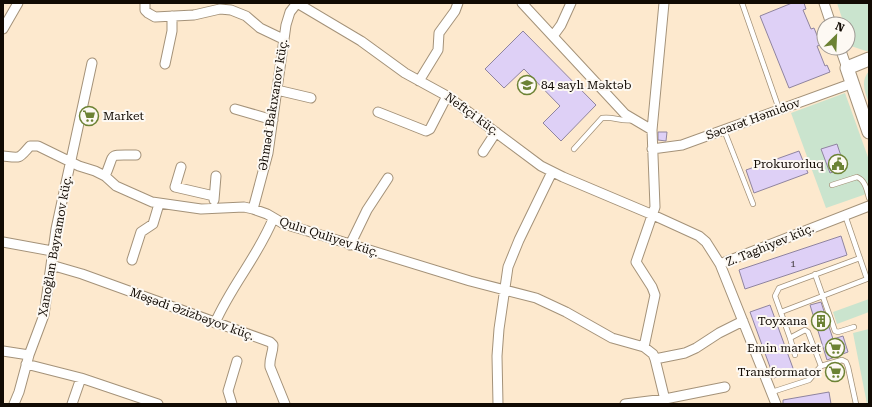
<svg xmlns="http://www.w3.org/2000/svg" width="872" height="407" font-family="'Roboto Serif',serif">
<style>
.green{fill:#cae4ce}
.building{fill:#ded0f6;stroke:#8f849f}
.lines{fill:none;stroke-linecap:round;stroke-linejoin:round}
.lane-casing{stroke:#a49279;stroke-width:6}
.street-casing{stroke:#a49279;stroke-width:11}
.secondary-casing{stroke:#a49279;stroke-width:15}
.lane{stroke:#fff;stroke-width:4.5}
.street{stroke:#fff;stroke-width:9}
.secondary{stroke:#fff;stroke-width:13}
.labels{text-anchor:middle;stroke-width:4;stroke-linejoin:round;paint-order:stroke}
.number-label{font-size:10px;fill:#443c40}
.poi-label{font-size:12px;fill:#110a03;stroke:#fdf9f3;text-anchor:end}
.street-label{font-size:12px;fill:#110a03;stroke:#fdf9f3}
</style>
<rect width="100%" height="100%" fill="#fde9ce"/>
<!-- green -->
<path class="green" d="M837 3H869V52L851 46 848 37V24H844Z
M869 71V103C865 93 860 81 869 71Z
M845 93 869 160V193L826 208 791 113Z
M869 299V312L837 324 833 312Z
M869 329V404H867L853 333Z"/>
<!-- building -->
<path class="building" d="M792 3H804L806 9 803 10 811 29 814 28 821 45 817 46 825 66 827 65 830 72 789 88 760 16Z
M523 31 596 105 561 141 543 123 560 106 524 69 504 88 485 69Z
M658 132H667L666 141 658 140Z
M837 144 845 168 830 173 821 149Z
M799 151 808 173 754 193 746 170Z
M841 236 847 255 745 289 739 270Z
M821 302 833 339 843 336 848 352 827 360 810 305Z
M770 305 794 371 774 378 750 312Z
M839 365 842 377 831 380 828 368Z
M829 392 831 404H783V400Z"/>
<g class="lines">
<defs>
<path id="lane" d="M742 3 779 109
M724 130 753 204
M574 149 602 118C613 116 621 122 632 120
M832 185 857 177C865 180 867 190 869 198
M815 274 835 331 838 332 854 327
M781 312 867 279 845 215
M790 338 795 355
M821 366 808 332 805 330 790 338 775 296 779 288 860 258
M772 392 809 380 821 366 842 360 846 362 848 367 856 404"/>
<path id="street" d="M145 3V10L148 13 155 17 194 15 220 9 231 10 246 16 260 28 283 39
M297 3 361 41 405 73 447 96 541 166 563 177 653 215 699 236 706 242 720 264
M522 3 625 114 652 130
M824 3 831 24
M3 29 18 3
M553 36 561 25 571 3
M840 48 847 68
M165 64 172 31V16
M419 81 438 50 439 33 455 11 458 3
M277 90 311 98
M235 109 273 120
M378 112 426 131 430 129 447 96
M652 149 682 145 853 83
M483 152 496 132
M3 156C22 158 18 159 30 146H38L79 166 95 171 105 176 116 186 152 202 201 209 244 207 253 209 267 214 284 224 301 229 470 281 536 298 566 312 612 338 644 347 653 354 655 359 666 404
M181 167 175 187 214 196
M105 176C116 152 106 155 136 155
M214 200 216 176
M253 209 268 153 286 25 290 12 297 3
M3 242 52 251
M350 245 367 210 388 178
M132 260 141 232 153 224 159 204
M51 265 82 274 270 342 273 345C273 353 269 359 270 367L285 404
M215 323C231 286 258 256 273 219
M644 347 655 295 652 287 636 262 655 207 652 130 664 3
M3 351 29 355
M655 359 685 353 696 348 719 333 743 321
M26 364 81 378 158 404
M14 404 19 392 29 355 44 315 56 229 92 63
M72 404 81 378
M232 404 228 391 237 361
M498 404 497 356 499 329 508 267 519 240 552 172
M625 404 665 399 725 387
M776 404 720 264 869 206"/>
<path id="secondary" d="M869 59 847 68 869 132"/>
</defs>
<!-- lane casing -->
<use href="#lane" class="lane-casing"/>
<!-- street casing -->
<use href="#street" class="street-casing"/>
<!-- secondary casing -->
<use href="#secondary" class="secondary-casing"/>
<!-- lane -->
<use href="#lane" class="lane"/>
<!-- street -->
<use href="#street" class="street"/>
<!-- secondary -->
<use href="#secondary" class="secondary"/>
</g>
<!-- icons -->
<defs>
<symbol id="school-ring" viewBox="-11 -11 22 22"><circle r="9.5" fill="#fdf9f3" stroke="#6c8234" stroke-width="1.5"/><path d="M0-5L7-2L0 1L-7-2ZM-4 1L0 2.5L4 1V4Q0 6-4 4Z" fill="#6c8234"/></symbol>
<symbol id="supermarket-ring" viewBox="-11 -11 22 22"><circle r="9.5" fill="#fdf9f3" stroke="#6c8234" stroke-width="1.5"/><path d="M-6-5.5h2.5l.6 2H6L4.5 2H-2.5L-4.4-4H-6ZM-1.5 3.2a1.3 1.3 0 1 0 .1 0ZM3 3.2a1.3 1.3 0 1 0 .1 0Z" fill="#6c8234"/></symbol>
<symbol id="civic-ring" viewBox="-11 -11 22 22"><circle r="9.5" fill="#fdf9f3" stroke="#6c8234" stroke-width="1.5"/><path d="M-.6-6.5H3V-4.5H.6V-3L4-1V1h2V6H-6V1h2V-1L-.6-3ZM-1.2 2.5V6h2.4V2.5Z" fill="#6c8234"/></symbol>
<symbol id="building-ring" viewBox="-11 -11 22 22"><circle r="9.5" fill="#fdf9f3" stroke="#6c8234" stroke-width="1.5"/><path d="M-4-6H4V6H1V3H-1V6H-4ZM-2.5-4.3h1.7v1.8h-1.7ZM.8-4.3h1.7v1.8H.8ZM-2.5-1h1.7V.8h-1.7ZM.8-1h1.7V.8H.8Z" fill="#6c8234"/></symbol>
</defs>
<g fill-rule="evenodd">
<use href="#school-ring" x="516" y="74" width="22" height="22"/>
<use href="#supermarket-ring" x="78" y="105" width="22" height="22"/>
<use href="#civic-ring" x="827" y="153" width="22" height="22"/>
<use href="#building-ring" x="810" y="310" width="22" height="22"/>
<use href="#supermarket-ring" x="824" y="337" width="22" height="22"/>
<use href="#supermarket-ring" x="824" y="361" width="22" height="22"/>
</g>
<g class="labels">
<!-- number labels -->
<g class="number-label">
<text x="793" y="267">1</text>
</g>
<!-- poi labels -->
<g class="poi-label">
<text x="541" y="89" text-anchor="start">84 saylı Məktəb</text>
<text x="103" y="120" text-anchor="start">Market</text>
<text x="824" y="168">Prokurorluq</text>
<text x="807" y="325">Toyxana</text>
<text x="821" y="352">Emin market</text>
<text x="821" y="376">Transformator</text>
</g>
<!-- street labels -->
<g class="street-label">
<text transform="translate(273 105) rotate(-81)" y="4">Əhməd Bakıxanov küç.</text>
<text transform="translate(472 114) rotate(36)" y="4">Neftçi küç.</text>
<text transform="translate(753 119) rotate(-20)" y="4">Səcarət Həmidov</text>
<text transform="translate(329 237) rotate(18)" y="4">Qulu Quliyev küç.</text>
<text transform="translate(770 245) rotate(-22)" y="4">Z. Taghiyev küç.</text>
<text transform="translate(55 246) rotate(-80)" y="4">Xanoğlan Bayramov küç.</text>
<text transform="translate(192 314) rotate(20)" y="4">Məşədi Əzizbəyov küç.</text>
</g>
</g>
<!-- border -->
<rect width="872" height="407" fill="none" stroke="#110a03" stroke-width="8"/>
<!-- north arrow -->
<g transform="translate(836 36) rotate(24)"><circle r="19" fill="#fdf9f3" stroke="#9f9993"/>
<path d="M0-3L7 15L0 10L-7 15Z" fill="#6c8234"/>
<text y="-6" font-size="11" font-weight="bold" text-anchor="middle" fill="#110a03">N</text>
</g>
</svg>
